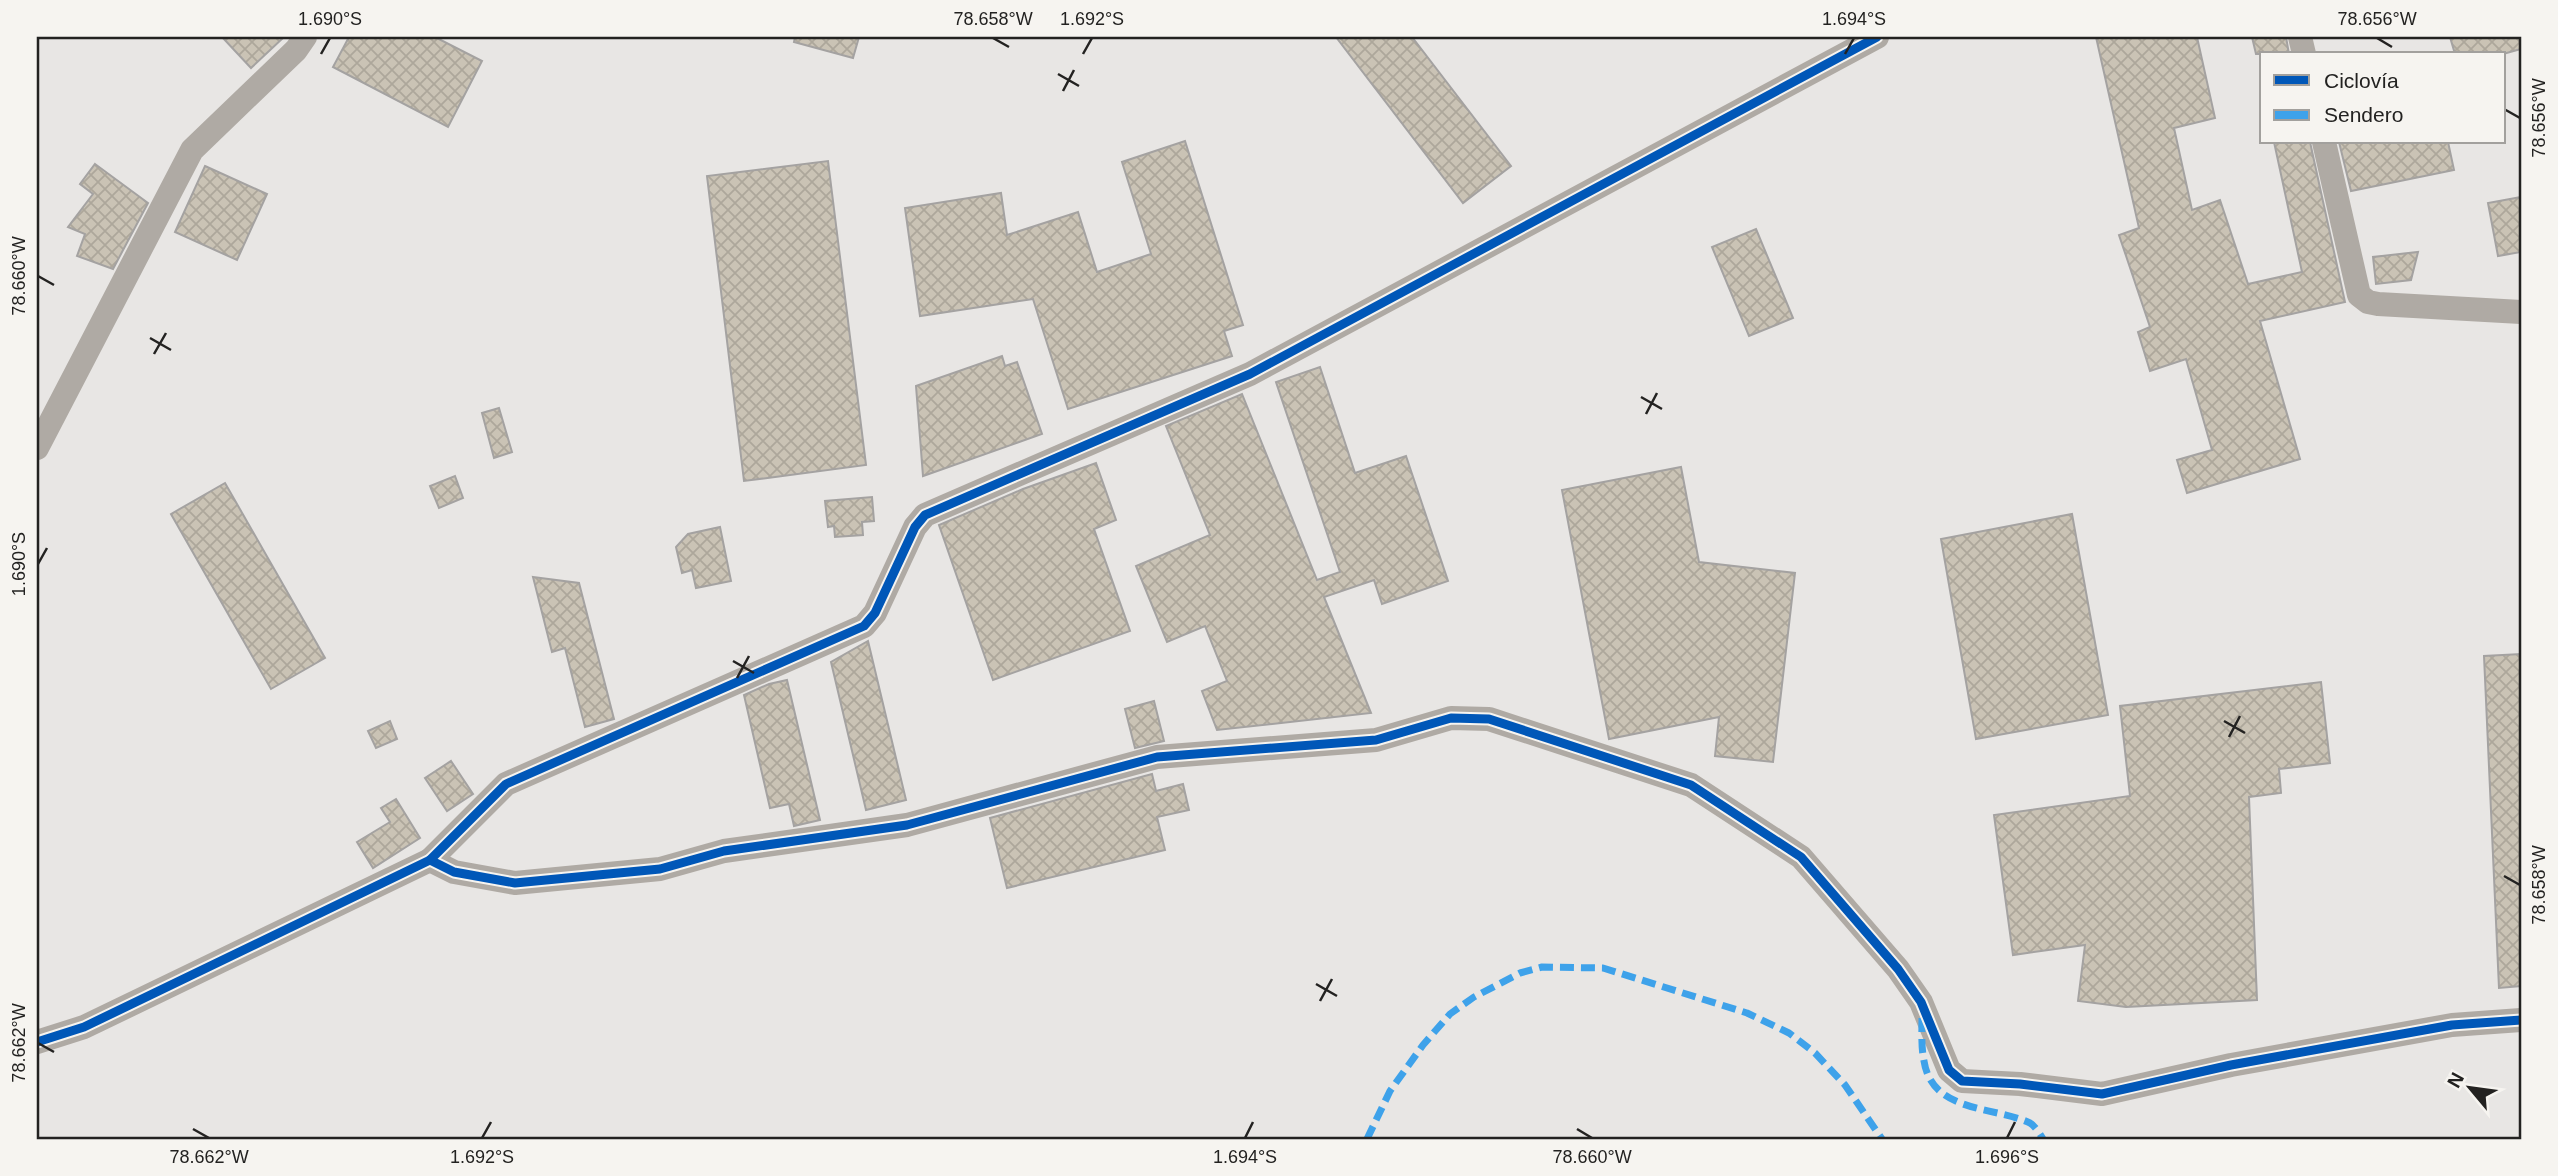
<svg xmlns="http://www.w3.org/2000/svg" width="2558" height="1176" viewBox="0 0 2558 1176" font-family="Arial,sans-serif">
<style>
.building{fill:url(#building-cross-hatch);stroke:#a4a2a1;stroke-width:2}
.lines{fill:none;stroke-linecap:round;stroke-linejoin:round}
.minor{stroke:#afaaa4;stroke-width:24}
.quiet{stroke:#3ea2ea;stroke-width:7;stroke-dasharray:14 7;stroke-linecap:butt}
.cycleway-casing{stroke:#f6f4f0;stroke-width:13}
.cycleway{stroke:#0057b8;stroke-width:9}
.ticks{fill:none;stroke:#232221;stroke-width:2.5}
.neatline{fill:none;stroke:#232221;stroke-width:2.5}
.ticks-label{font-size:18px;text-anchor:middle;fill:#232221}
</style>
<defs>
<pattern id="building-cross-hatch" width="8" height="8" patternUnits="userSpaceOnUse" patternTransform="scale(1.75)"><rect width="8" height="8" fill="#cac3b5"/><path d="M0 0l8 8M0 8l8-8" fill="none" stroke="#ada79b"/></pattern>
</defs>
<rect width="100%" height="100%" fill="#e8e6e4"/>
<g class="building">
<polygon points="222,37 284,37 251,68"/>
<polygon points="349,37 435,37 482,61 448,127 333,67"/>
<polygon points="795,37 859,37 853,58 794,42"/>
<polygon points="1336,37 1412,37 1511,166 1463,203"/>
<polygon points="2096,37 2197,37 2215,118 2174,128 2192,210 2220,200 2248,284 2302,272 2274,142 2310,142 2345,302 2260,321 2300,459 2187,493 2177,460 2212,450 2186,359 2150,371 2138,332 2150,327 2119,235 2139,228"/>
<polygon points="2252,37 2286,37 2289,54 2256,54"/>
<polygon points="2450,37 2521,37 2521,49 2503,54 2455,54"/>
<polygon points="1185,141 1243,325 1224,331 1232,356 1068,409 1033,299 920,316 905,208 1001,193 1007,235 1078,212 1097,272 1151,254 1122,162"/>
<polygon points="2339,142 2448,142 2454,170 2351,191"/>
<polygon points="828,161 866,465 744,481 707,176"/>
<polygon points="95,164 148,203 113,269 77,256 85,234 68,227 93,194 80,184"/>
<polygon points="205,166 267,194 237,260 175,232"/>
<polygon points="2521,197 2521,252 2498,256 2488,203"/>
<polygon points="1756,229 1793,318 1749,336 1712,247"/>
<polygon points="2418,252 2411,280 2376,284 2373,257"/>
<polygon points="1002,356 1005,366 1017,362 1042,434 923,476 916,386"/>
<polygon points="1320,367 1355,473 1406,456 1448,581 1382,604 1374,580 1324,597 1371,713 1217,730 1202,691 1227,681 1205,626 1167,642 1136,566 1210,535 1166,426 1242,394 1317,580 1340,572 1276,382"/>
<polygon points="499,408 512,452 494,458 482,413"/>
<polygon points="1096,463 1116,520 1094,529 1130,631 993,680 939,525 1023,489"/>
<polygon points="1681,467 1699,562 1795,573 1773,762 1715,756 1719,717 1609,739 1562,490"/>
<polygon points="455,476 463,498 439,508 430,486"/>
<polygon points="225,483 325,658 271,689 171,514"/>
<polygon points="872,497 874,521 862,522 863,535 835,537 834,526 828,527 825,501"/>
<polygon points="2072,514 2108,715 1976,739 1941,539"/>
<polygon points="720,527 731,581 696,588 692,570 682,573 676,547 688,534"/>
<polygon points="533,577 579,583 614,719 585,727 565,648 552,652"/>
<polygon points="868,641 906,800 866,810 831,662"/>
<polygon points="2521,654 2521,986 2499,988 2484,656"/>
<polygon points="787,680 820,820 794,826 789,804 770,808 744,695 769,684"/>
<polygon points="2321,682 2330,763 2279,769 2281,793 2249,797 2257,1000 2126,1007 2078,1001 2085,945 2013,955 1994,815 2130,796 2120,706"/>
<polygon points="1154,701 1164,741 1135,748 1125,709"/>
<polygon points="390,721 397,739 376,748 368,731"/>
<polygon points="451,761 473,794 447,811 425,778"/>
<polygon points="1152,774 1156,791 1183,784 1189,810 1157,817 1165,850 1007,888 990,818"/>
<polygon points="396,799 420,838 373,868 357,842 390,822 381,808"/>
</g>
<g class="lines">
<g class="minor">
<polyline points="2300,37 2304,54"/>
<polyline points="2324,142 2359,295 2368,302 2378,304 2521,312"/>
<polyline points="37,448 192,150 296,50 305,37"/>
<polyline points="430,860 454,872 515,883 660,869 724,851 907,825 1157,757 1376,740 1451,718 1489,719 1691,785 1801,857 1898,969 1921,1002 1949,1070 1962,1081 2020,1084 2102,1094 2231,1065 2452,1025 2521,1020"/>
<polyline points="37,1042 84,1027 430,860 506,784 864,626 875,613 915,527 925,515 1250,374 1877,37"/>
</g>
<g class="quiet">
<path d="M1922 1018C1922 1032 1921 1047 1924 1061 1932 1113 1994 1106 2030 1123 2035 1126 2040 1134 2043 1139"/>
<polyline points="1367,1139 1390,1091 1423,1045 1450,1014 1474,997 1520,973 1542,967 1603,968 1747,1013 1789,1033 1815,1053 1845,1085 1882,1139"/>
</g>
<defs>
<g id="cycleway">
<polyline points="430,860 454,872 515,883 660,869 724,851 907,825 1157,757 1376,740 1451,718 1489,719 1691,785 1801,857 1898,969 1921,1002 1949,1070 1962,1081 2020,1084 2102,1094 2231,1065 2452,1025 2521,1020"/>
<polyline points="37,1042 84,1027 430,860 506,784 864,626 875,613 915,527 925,515 1250,374 1877,37"/>
</g>
</defs>
<use href="#cycleway" class="cycleway-casing"/>
<use href="#cycleway" class="cycleway"/>
</g>
<path class="ticks" d="M993 38 1009 47M2377 38 2392 47M321 54 330 38M1083 54 1092 38M1845 54 1854 38M1058 74 1079 86M1063 91 1074 70M2504 109 2520 118M38 276 54 285M150 338 171 350M154 354 166 333M1641 397 1662 409M1646 414 1657 393M38 564 47 548M733 661 754 673M737 678 749 656M2224 721 2245 733M2229 737 2240 716M2504 876 2520 885M1316 984 1337 996M1320 1001 1332 979M38 1043 54 1052M193 1129 209 1138M1577 1129 1592 1138M482 1138 491 1122M1245 1138 1253 1122M2007 1138 2015 1122"/>
<rect width="2558" height="1176" fill="none" stroke="#f6f4f0" stroke-width="77"/>
<rect x="2260" y="52" width="245" height="91" fill="#f6f4f0" stroke="#a2a09d" stroke-width="2"/>
<rect x="2274" y="75" width="35" height="10" fill="#0057b8" stroke="#a2a09d" stroke-width="2"/>
<text x="2324" y="88" font-size="21" fill="#232221">Ciclovía</text>
<rect x="2274" y="110" width="35" height="10" fill="#3ea2ea" stroke="#a2a09d" stroke-width="2"/>
<text x="2324" y="122" font-size="21" fill="#232221">Sendero</text>
<g transform="translate(2470 1088) rotate(299)" stroke="#f6f4f0" stroke-width="5" paint-order="stroke">
<path d="M0-5L12 26L0 18L-12 26Z" fill="#232221"/>
<text y="-10" font-size="19" font-weight="bold" text-anchor="middle" fill="#232221">N</text>
</g>
<rect x="38" y="38" width="2482" height="1100" class="neatline"/>
<g class="ticks-label">
<text x="330" y="25">1.690°S</text>
<text x="993" y="25">78.658°W</text>
<text x="1092" y="25">1.692°S</text>
<text x="1854" y="25">1.694°S</text>
<text x="2377" y="25">78.656°W</text>
<text transform="translate(2539 118) rotate(-90)" y="6">78.656°W</text>
<text transform="translate(19 276) rotate(-90)" y="6">78.660°W</text>
<text transform="translate(19 564) rotate(-90)" y="6">1.690°S</text>
<text transform="translate(2539 885) rotate(-90)" y="6">78.658°W</text>
<text transform="translate(19 1043) rotate(-90)" y="6">78.662°W</text>
<text x="209" y="1163">78.662°W</text>
<text x="482" y="1163">1.692°S</text>
<text x="1245" y="1163">1.694°S</text>
<text x="1592" y="1163">78.660°W</text>
<text x="2007" y="1163">1.696°S</text>
</g>
</svg>
